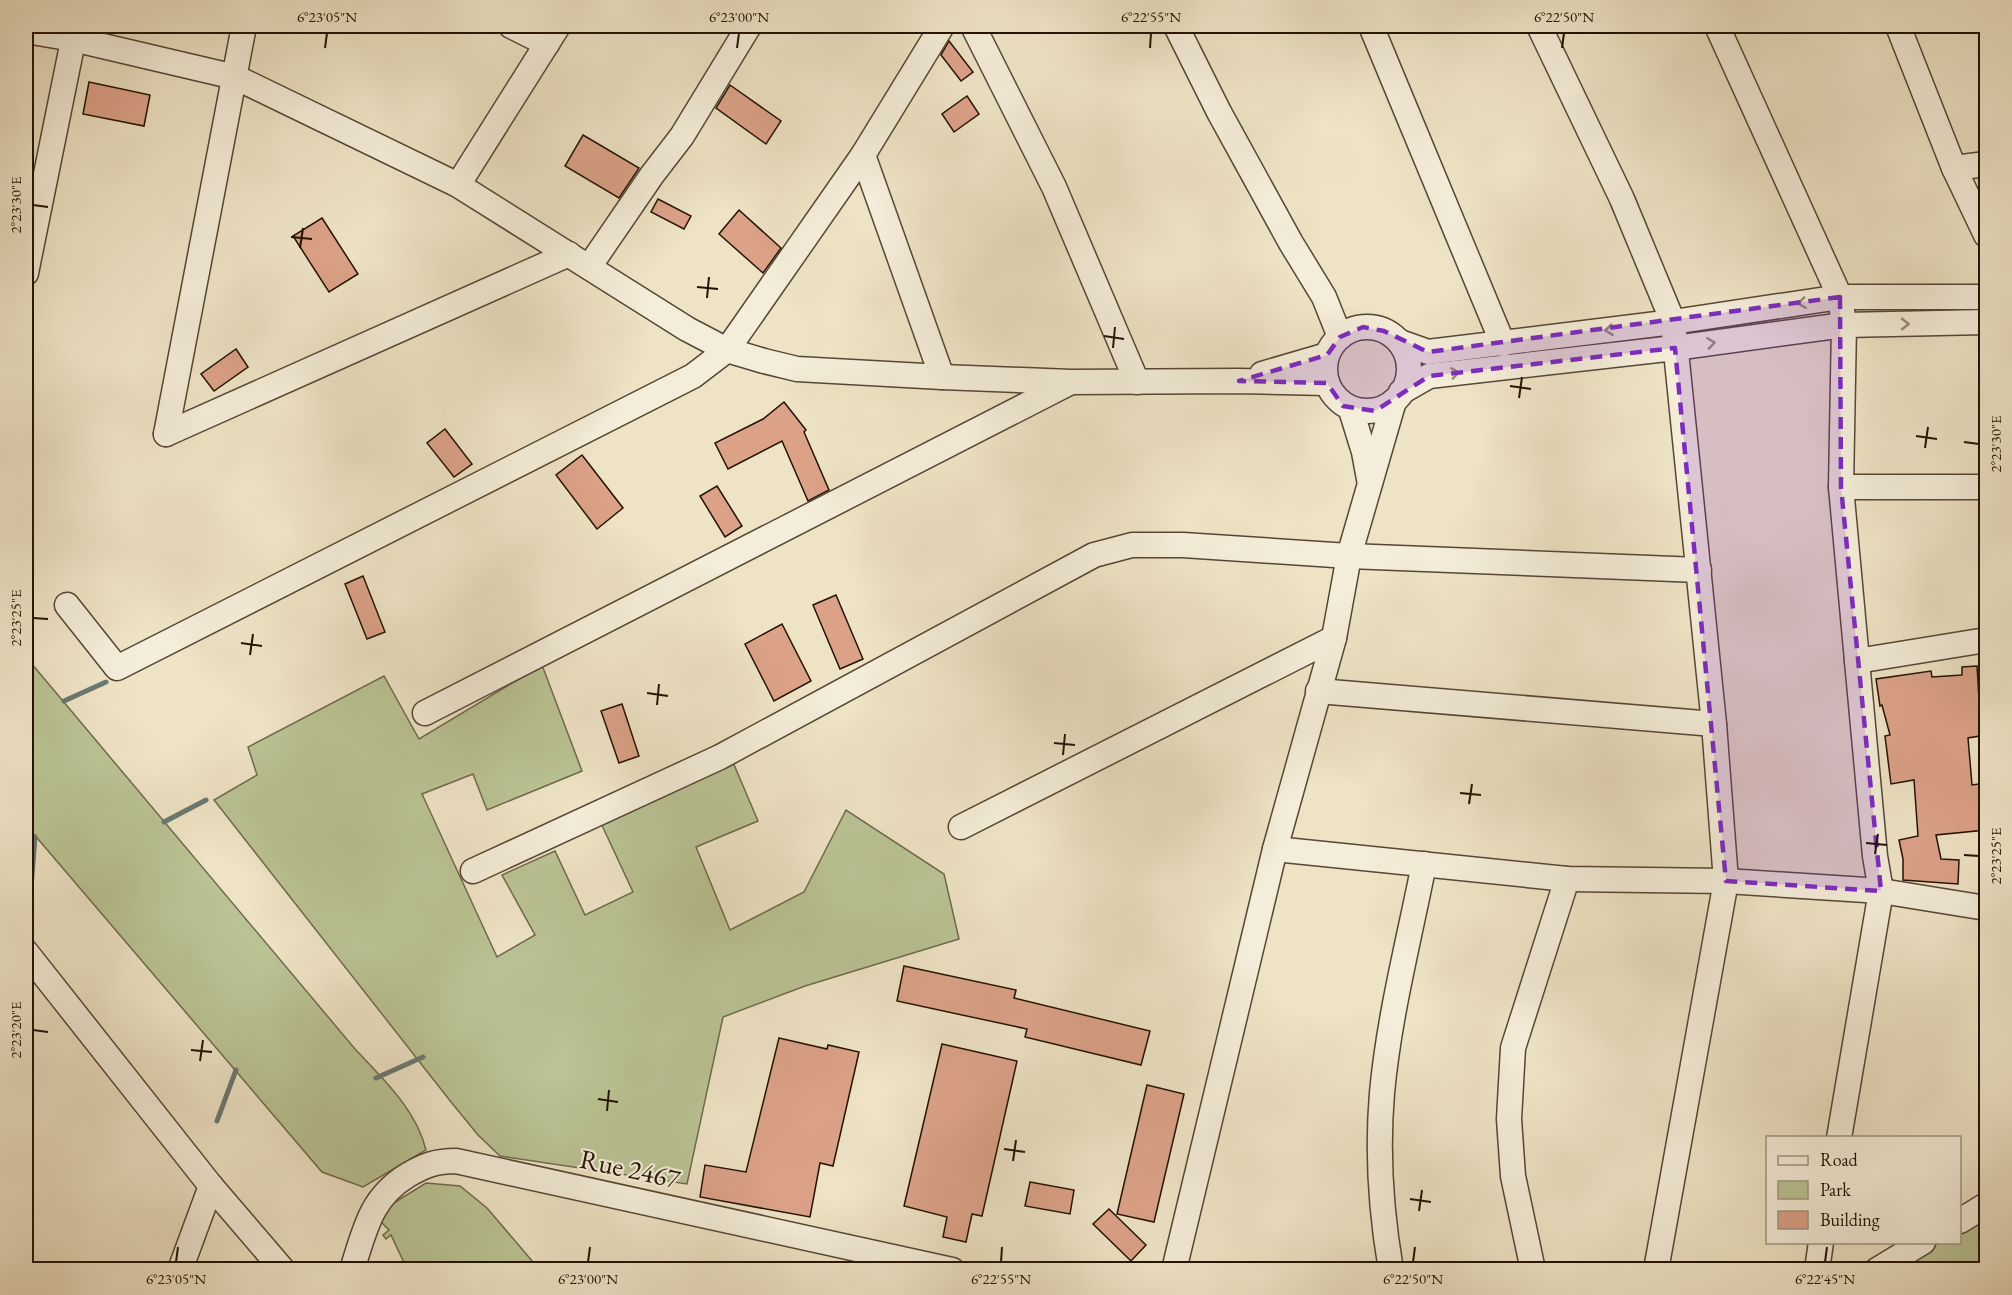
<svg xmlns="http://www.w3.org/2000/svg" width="2012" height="1295" viewBox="0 0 2012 1295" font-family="'EB Garamond',serif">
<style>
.green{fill:#bac394;stroke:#6e6a4c;stroke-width:1.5}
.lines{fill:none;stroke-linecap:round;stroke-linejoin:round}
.stream{stroke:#6a7970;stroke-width:5}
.building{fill:#dca288;stroke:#231203;stroke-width:1.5}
.minor-casing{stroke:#564634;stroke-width:27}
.minor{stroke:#f4edd9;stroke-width:24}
.oneway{stroke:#968a79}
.marked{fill:#7b2cbf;fill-opacity:0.2;stroke:#7b2cbf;stroke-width:4.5;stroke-dasharray:12 8;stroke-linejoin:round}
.ticks{fill:none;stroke:#231203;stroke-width:2}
.labels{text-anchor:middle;stroke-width:4.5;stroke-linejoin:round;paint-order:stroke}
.street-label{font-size:27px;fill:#231203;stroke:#f4edd9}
.neatline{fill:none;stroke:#231203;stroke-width:2}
.ticks-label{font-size:15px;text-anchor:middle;fill:#231203}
</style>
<rect width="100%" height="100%" fill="#eee3c5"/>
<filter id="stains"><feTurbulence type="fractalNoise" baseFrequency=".00333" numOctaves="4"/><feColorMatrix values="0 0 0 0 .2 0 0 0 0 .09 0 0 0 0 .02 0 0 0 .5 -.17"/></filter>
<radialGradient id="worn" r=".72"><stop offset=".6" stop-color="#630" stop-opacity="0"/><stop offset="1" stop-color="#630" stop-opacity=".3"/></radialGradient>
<g class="green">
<path d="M26 657 355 1049C383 1079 416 1109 426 1150L363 1187 322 1172 26 825Z"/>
<polygon points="542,665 582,771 487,810 473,774 422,794 497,957 535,935 502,875 555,851 585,915 633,892 599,819 732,760 758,821 696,847 730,930 804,892 846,810 944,874 959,939 805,986 723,1017 687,1184 500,1156 478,1135 451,1102 214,800 257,775 248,747 384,676 419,739"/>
<polygon points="426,1183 460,1186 487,1208 539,1269 407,1269 391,1235 386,1239 383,1235 389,1230 379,1220 392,1204"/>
<polygon points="1986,1215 1986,1269 1891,1270 1939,1243 1960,1242 1960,1231"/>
</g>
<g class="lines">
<g class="stream">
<polyline points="64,701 106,682"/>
<polyline points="164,822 206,800"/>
<polyline points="30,900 35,837"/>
<polyline points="376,1078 423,1057"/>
<polyline points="217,1121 236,1070"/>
</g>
</g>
<g class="building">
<polygon points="949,41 973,72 961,81 941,55"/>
<polygon points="89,82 150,95 144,126 83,114"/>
<polygon points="730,85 781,121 766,144 716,108"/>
<polygon points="967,96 979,114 954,132 942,114"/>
<polygon points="583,135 639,168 619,198 565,166"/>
<polygon points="658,199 691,216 684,229 651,212"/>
<polygon points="739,210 781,248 763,273 719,234"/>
<polygon points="322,218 358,274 329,292 293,236"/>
<polygon points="236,349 248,367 214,391 201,374"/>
<polygon points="784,402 806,430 804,432 829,490 808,501 782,441 728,469 715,443 763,419"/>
<polygon points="445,429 472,464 454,477 427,443"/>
<polygon points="582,455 623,508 597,529 556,475"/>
<polygon points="717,486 742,526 725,537 700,496"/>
<polygon points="363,576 385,632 367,639 345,584"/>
<polygon points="836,595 863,659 840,669 813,605"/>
<polygon points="782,624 811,681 774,701 745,644"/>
<polygon points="1977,666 1979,699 1986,698 1986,735 1968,738 1972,785 1986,783 1986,830 1936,835 1941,859 1959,860 1958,884 1903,880 1903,859 1899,840 1918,836 1914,780 1891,784 1885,736 1890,735 1882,705 1880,706 1876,679 1931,671 1932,677 1962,675 1962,667"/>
<polygon points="622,704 639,756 619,763 601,711"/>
<polygon points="904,966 1016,990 1014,998 1150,1031 1141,1065 1025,1037 1027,1029 897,1001"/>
<polygon points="779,1038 827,1049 828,1045 859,1052 833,1166 820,1163 810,1217 700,1197 705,1165 746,1172"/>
<polygon points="942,1044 1017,1061 982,1216 972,1214 966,1242 943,1237 947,1217 904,1206"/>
<polygon points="1147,1085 1184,1094 1154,1222 1117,1214"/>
<polygon points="1030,1182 1074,1190 1070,1214 1025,1206"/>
<polygon points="1109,1209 1146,1245 1131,1261 1093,1224"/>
</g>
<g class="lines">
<defs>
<g id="minor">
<polyline points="511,26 547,44"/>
<polyline points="973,26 1054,187 1137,382"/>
<polyline points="1176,26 1219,112 1291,243 1324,297 1340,337"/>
<polyline points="1371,26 1503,344"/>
<polyline points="1539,26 1622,199 1673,322 1714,724 1726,881 1656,1270"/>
<polyline points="1717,26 1840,297 1844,325 1841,487 1875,856 1881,891 1839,1138"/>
<polyline points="1898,26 1954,168 1986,235"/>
<polyline points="26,31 73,39 235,77 458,185 687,329 727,350 764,361 797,369 942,377 1071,382 1239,381 1327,383"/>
<polyline points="863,155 942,377"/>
<polyline points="1954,168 1986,164"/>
<polyline points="458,185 558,26"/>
<polyline points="589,267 652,175 682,136 749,26"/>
<polyline points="26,273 76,26"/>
<circle cx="1367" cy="369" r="42"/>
<polyline points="1400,342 1428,352 1673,322 1840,297 1986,297"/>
<polyline points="1262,374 1327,355"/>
<polyline points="1401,392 1429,376 1675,348 1844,325 1986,322"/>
<polyline points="1351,410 1364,452 1369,479"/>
<polyline points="166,434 569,254"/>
<polyline points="166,434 244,26"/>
<polyline points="1841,487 1986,487"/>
<polyline points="67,605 117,668 693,376 727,350 863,155 942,26"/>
<polyline points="1857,661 1986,640"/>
<polyline points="1318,691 1714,724"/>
<polyline points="425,713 1069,383"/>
<polyline points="961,827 1334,638"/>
<polyline points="1275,849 1567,879 1726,881 1881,891 1986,908"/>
<polyline points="473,871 720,757 1094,555 1132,545 1183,545 1349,556 1699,570"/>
<polyline points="26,952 211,1186 283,1270"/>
<polyline points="1960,1221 1986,1205"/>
<polyline points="180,1270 211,1186"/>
<path d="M352 1270C365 1230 370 1198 408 1175 425 1165 436 1161 456 1161L952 1270"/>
<polyline points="1174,1270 1275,849 1334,638 1349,556 1394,401"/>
<path d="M1391 1270C1381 1212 1377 1151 1382 1093 1389 1016 1409 940 1424 864"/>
<polyline points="1533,1270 1513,1176 1509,1119 1513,1048 1567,879"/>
<polyline points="1817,1270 1821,1242"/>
<polyline points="1877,1270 1923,1242"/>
</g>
</defs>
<use href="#minor" class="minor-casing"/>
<use href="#minor" class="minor"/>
</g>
<defs><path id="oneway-chevron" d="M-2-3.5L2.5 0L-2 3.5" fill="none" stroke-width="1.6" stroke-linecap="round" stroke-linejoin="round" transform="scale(1.5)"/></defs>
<g class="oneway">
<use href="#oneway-chevron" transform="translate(1802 303) rotate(172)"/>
<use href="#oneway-chevron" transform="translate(1905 324) rotate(-1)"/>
<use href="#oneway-chevron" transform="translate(1609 330) rotate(173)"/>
<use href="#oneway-chevron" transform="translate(1711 343) rotate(-8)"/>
<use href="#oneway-chevron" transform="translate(1455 373) rotate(-8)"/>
</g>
<path class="marked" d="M1840 297 1841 487 1881 891 1726 881 1675 348 1429 376 1375 411 1343 406 1327 383 1239 381 1327 355 1340 337 1363 327 1384 331 1428 352Z"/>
<path class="ticks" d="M325 48 327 33M737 48 739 33M1150 48 1151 33M1562 48 1564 33M33 205 48 207M291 237 312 239M300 248 303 228M697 287 718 289M707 298 709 277M1104 336 1124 339M1113 348 1115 327M1510 386 1531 389M1519 398 1522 377M1916 436 1937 439M1964 442 1979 444M1925 448 1928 427M33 618 48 619M241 643 262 646M250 655 253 634M647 693 668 696M657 705 659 684M1054 743 1075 745M1063 755 1065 734M1460 793 1481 795M1469 804 1472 784M1866 843 1887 845M1875 854 1878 834M1964 855 1979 856M33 1030 48 1032M191 1050 212 1052M200 1061 203 1040M598 1099 618 1102M607 1111 609 1090M1004 1149 1025 1152M1013 1161 1016 1140M1410 1199 1431 1202M1419 1211 1422 1190M176 1262 178 1247M588 1262 590 1247M1001 1262 1002 1247M1413 1262 1415 1247M1825 1262 1827 1247"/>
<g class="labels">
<g class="street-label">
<text transform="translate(630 1169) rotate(12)" y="9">Rue 2467</text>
</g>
</g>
<rect width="2012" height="1295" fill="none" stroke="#eee3c5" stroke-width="66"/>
<rect x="1766" y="1136" width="195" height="108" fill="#f4edd9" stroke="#a09583" stroke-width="1.5"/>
<rect x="1778" y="1156" width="30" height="9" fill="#f4edd9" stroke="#a09583" stroke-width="1.5"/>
<text x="1820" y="1166" font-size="18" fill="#231203">Road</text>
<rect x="1778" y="1181" width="30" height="18" fill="#bac394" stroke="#a09583" stroke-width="1.5"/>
<text x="1820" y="1196" font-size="18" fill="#231203">Park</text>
<rect x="1778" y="1211" width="30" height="18" fill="#dca288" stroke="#a09583" stroke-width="1.5"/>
<text x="1820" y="1226" font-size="18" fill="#231203">Building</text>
<rect x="33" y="33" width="1946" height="1229" class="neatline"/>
<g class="ticks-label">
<text x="327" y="22">6°23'05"N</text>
<text x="739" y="22">6°23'00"N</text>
<text x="1151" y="22">6°22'55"N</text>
<text x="1564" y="22">6°22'50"N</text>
<text transform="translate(16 205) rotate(-90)" y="5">2°23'30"E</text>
<text transform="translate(1996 444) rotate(-90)" y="5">2°23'30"E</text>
<text transform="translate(16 618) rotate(-90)" y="5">2°23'25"E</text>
<text transform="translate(1996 856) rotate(-90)" y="5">2°23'25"E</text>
<text transform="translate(16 1030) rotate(-90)" y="5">2°23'20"E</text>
<text x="176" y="1284">6°23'05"N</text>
<text x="588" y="1284">6°23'00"N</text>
<text x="1001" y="1284">6°22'55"N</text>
<text x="1413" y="1284">6°22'50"N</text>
<text x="1825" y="1284">6°22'45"N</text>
</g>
<rect width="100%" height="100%" filter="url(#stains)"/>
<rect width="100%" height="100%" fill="url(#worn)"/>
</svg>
